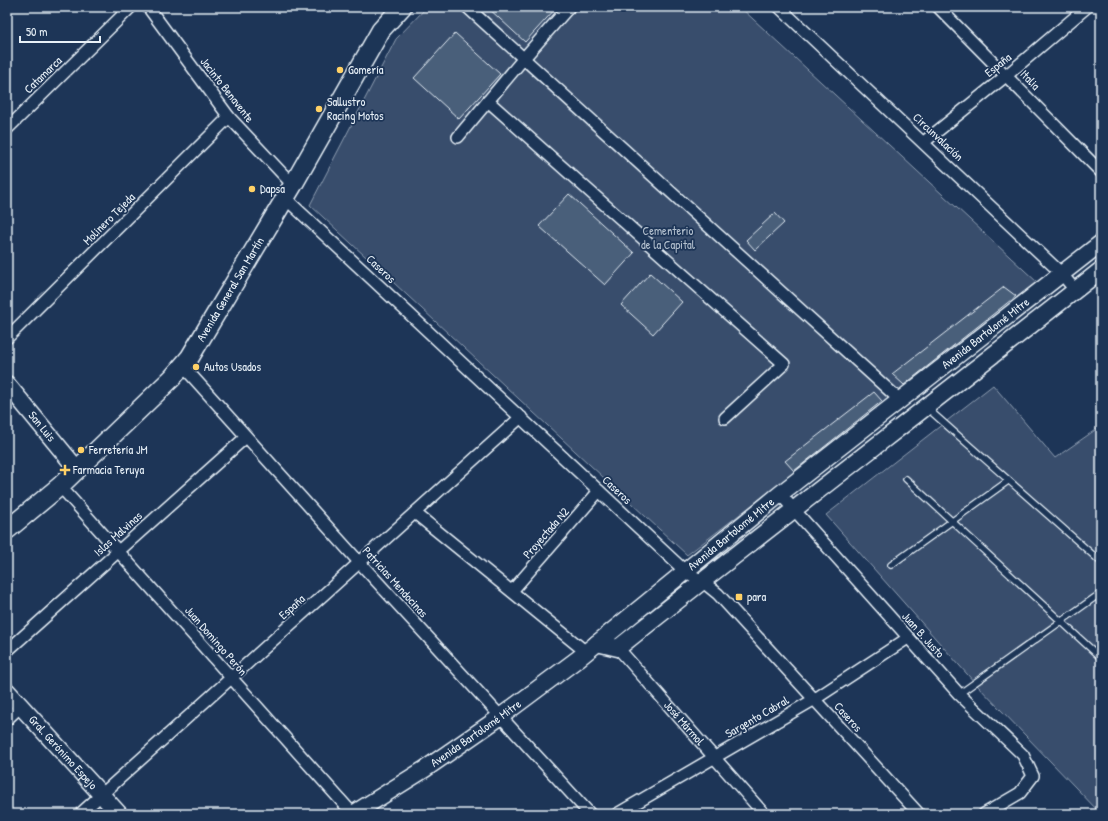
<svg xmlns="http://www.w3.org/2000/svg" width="1108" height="821" viewBox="0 0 1108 821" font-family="'Patrick Hand',sans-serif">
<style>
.green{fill:#374d6c;stroke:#909fb2}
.building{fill:#495e7a;stroke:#e8f1f8}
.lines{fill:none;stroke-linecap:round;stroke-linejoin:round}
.lane-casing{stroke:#e8f1f8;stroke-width:8}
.street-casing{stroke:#e8f1f8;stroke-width:14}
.secondary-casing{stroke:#e8f1f8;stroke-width:19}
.primary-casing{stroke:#e8f1f8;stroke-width:21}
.lane{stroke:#1d3557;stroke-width:5.5}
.street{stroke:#1d3557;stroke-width:11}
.secondary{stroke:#1d3557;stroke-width:16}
.primary{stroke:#1d3557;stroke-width:18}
.poi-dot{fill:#ffd166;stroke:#1d3557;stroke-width:1.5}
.labels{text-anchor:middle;stroke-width:3.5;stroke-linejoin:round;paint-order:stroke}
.street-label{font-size:12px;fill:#e8f1f8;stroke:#1d3557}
.poi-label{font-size:12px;fill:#e8f1f8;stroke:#1d3557;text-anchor:start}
.park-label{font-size:12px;fill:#b3c0ce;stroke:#1d3557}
</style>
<rect width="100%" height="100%" fill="#1d3557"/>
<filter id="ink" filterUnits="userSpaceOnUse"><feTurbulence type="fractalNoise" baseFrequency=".025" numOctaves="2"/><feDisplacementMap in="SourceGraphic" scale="8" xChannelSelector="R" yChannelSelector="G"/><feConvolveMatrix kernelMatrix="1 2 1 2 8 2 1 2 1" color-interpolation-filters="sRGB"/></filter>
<g filter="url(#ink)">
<g class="green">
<polygon points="427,7 740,7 1037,282 895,395 687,555 310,205 396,39"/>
<polygon points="993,385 1055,458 1101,426 1101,814 975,683 826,515"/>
</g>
<g class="building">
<polygon points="487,7 557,7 525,42"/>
<polygon points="455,33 500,74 459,119 414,78"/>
<polygon points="569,194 634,253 605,285 539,226"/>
<polygon points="775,213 784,223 755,250 746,240"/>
<polygon points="650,273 682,302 653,334 621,305"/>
<polygon points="1004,287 1016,296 904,385 892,374"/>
<polygon points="874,392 882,401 794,471 785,461"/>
</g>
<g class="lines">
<defs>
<g id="lane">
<polyline points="927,408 1101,562"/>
<polyline points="906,479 1101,658"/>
<polyline points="891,565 1008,481"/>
<polyline points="959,694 1101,593"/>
</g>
<g id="street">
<polyline points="148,7 229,117 293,185"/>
<polyline points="467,7 901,401"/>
<polyline points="779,7 1061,273 1075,290"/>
<polyline points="938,7 1101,172"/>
<polyline points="488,101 784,364 725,418"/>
<polyline points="7,129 131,7"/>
<polyline points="458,137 524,58 569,7"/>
<polyline points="924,142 1007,75 1087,7"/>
<polyline points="284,197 686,572 702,581 718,594 919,814"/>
<polyline points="7,338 229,117"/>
<polyline points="183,366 360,563 590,814"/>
<polyline points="60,486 353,814"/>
<polyline points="780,494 959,694 1023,755 1033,776 1020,793 984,814"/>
<polyline points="415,513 586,652"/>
<polyline points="512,591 599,491"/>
<path id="s1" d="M618 648 764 814"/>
<polyline points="7,651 246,437"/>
<polyline points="7,719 21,706"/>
<polyline points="80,814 521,417"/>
<polyline points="617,814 815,699 908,638"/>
</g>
<g id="secondary">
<path id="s2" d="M7 384 77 469"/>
<path d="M597 643 618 648C778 520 941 397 1101 270"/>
<path id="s3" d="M7 691 119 814"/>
<path id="s4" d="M353 814 425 769 500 717 579 658 780 494 1101 243"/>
</g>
<g id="primary">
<path id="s5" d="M7 530 60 486 172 378 190 357 293 185 381 30 402 7"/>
</g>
</defs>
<use href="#lane" class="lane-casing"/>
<use href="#street" class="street-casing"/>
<use href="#secondary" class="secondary-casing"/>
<use href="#primary" class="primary-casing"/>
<use href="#lane" class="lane"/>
<use href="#street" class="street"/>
<use href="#secondary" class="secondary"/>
<use href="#primary" class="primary"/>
</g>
</g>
<g class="poi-dot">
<circle cx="340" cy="70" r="4"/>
<circle cx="319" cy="109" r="4"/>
<circle cx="252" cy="189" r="4"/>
<circle cx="196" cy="367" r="4"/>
<circle cx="81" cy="450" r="4"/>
<path d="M63 464h4v4h4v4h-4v4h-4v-4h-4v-4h4z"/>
<rect x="735" y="593" width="8" height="8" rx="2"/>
</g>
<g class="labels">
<g class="street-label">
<text transform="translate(998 65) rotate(-39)" y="4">España</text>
<text transform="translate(43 75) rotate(-44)" y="4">Catamarca</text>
<text transform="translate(1030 80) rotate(46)" y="4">Italia</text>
<text transform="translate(227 90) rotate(52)" y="4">Jacinto Benavente</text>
<text transform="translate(938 137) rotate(43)" y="4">Circunvalación</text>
<text transform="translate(109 219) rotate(-45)" y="4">Molinero Tejeda</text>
<text transform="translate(381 269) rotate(43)" y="4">Caseros</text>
<text dy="4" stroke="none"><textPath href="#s5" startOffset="331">Avenida General San Martín</textPath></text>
<text dy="4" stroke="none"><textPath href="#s4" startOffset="795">Avenida Bartolomé Mitre</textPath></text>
<text dy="4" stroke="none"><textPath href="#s2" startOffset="55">San Luis</textPath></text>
<text transform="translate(617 490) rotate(43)" y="4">Caseros</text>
<text transform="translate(546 533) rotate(-49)" y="4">Proyectada N2</text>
<text transform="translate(118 534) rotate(-42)" y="4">Islas Malvinas</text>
<text dy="4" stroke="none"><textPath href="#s4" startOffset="471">Avenida Bartolomé Mitre</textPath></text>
<text transform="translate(395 582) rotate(48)" y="4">Patricias Mendocinas</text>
<text transform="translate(292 607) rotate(-42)" y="4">España</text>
<text transform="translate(923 635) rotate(48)" y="4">Juan B. Justo</text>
<text transform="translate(216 641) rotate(49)" y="4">Juan Domingo Perón</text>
<text transform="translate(757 717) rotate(-30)" y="4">Sargento Cabral</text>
<text transform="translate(848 717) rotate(48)" y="4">Caseros</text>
<text dy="4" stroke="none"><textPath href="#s1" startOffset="100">José Mármol</textPath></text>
<text dy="4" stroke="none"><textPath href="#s4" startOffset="147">Avenida Bartolomé Mitre</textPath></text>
<text dy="4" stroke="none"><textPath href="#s3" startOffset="83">Gral. Gerónimo Espejo</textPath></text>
</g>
<g class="poi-label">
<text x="348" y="74">Gomería</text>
<text x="327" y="106">Sallustro<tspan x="327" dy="14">Racing Motos</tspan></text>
<text x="260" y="193">Dapsa</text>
<text x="204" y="371">Autos Usados</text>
<text x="89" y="454">Ferretería JM</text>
<text x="73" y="474">Farmacia Teruya</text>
<text x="747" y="601">para</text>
</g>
<g class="park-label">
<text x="668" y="235">Cementerio<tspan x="668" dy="14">de la Capital</tspan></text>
</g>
</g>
<rect width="1108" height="821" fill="none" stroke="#1d3557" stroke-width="24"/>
<rect x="12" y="12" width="1084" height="797" fill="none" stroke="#e8f1f8" stroke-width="1.5" filter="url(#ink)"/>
<path d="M20 36v6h80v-6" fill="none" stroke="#e8f1f8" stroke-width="2"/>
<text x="26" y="36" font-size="12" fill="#e8f1f8" stroke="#1d3557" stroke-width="3" paint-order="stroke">50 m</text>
</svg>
